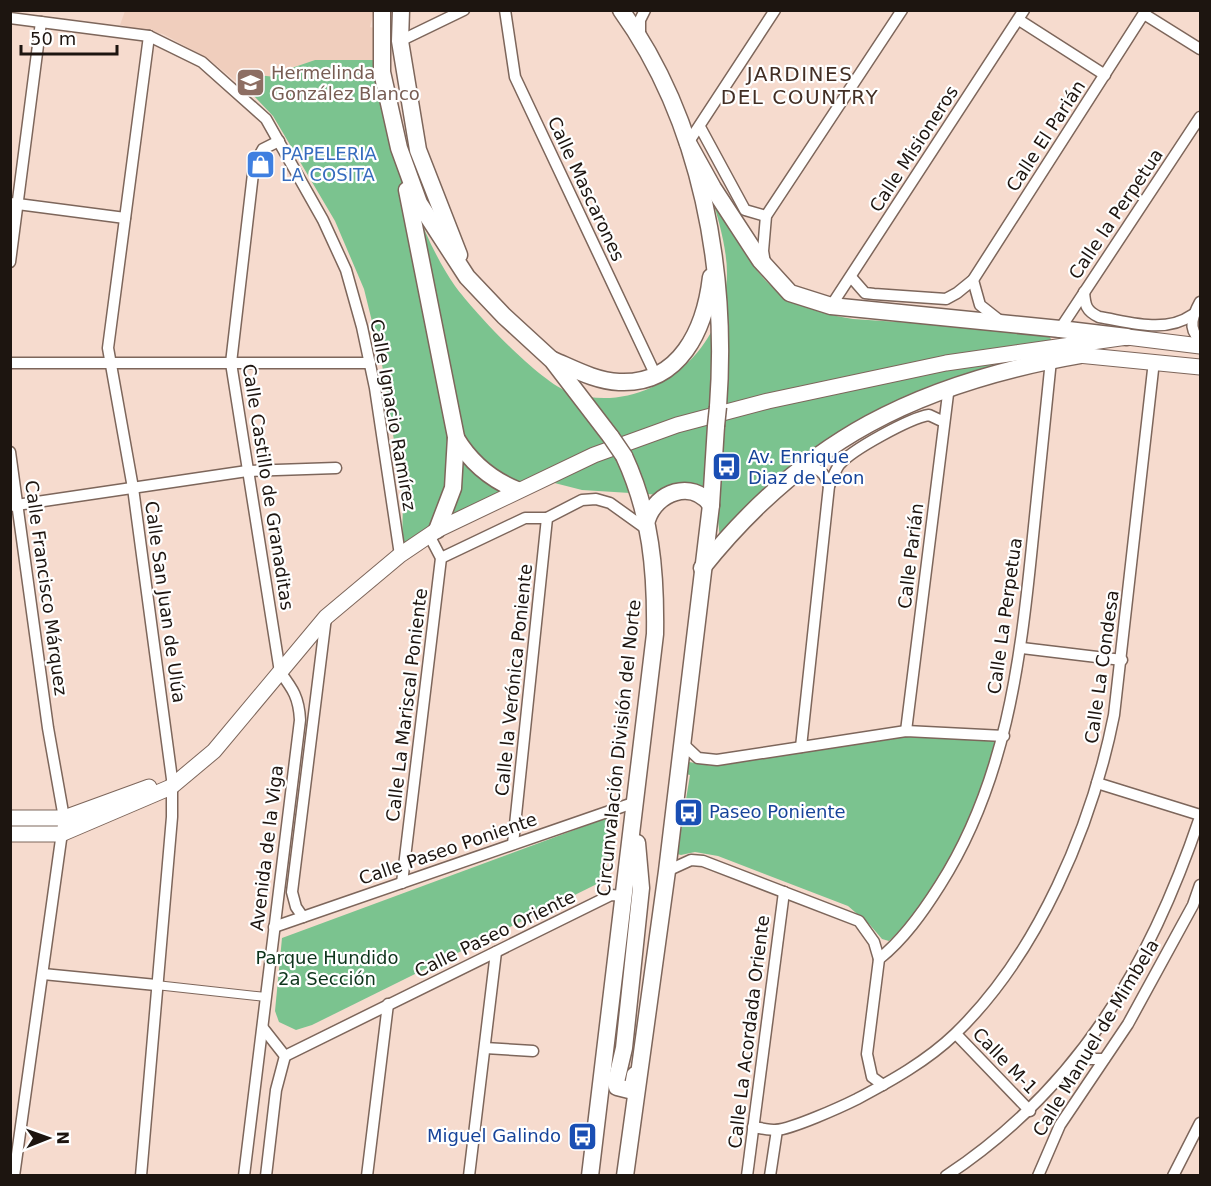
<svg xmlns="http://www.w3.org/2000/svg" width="1211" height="1186" viewBox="0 0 1211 1186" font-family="'DejaVu Sans',sans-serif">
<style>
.built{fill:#f0cebd}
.green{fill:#7bc38f}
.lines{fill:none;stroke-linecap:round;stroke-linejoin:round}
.pedestrian-casing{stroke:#7d665b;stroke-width:10}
.minor-casing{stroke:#7d665b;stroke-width:13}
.secondary-casing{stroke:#7d665b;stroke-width:17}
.primary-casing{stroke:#7d665b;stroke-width:19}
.trunk-casing{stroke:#7d665b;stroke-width:19}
.pedestrian{stroke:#fff;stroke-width:8}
.minor{stroke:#fff;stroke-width:10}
.secondary{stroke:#fff;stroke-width:15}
.primary{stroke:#fff;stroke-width:16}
.trunk{stroke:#fff;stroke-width:16}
.primary-bridge-casing{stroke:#7d665b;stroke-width:19;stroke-linecap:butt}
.primary-bridge{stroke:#fff;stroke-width:16}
.labels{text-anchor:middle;stroke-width:4.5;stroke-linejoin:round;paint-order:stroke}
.education-label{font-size:18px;fill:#785e54;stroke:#fff;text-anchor:start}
.street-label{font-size:18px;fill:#1d1510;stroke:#fff}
.shop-label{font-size:18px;fill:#366cbe;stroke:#fff;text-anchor:start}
.transit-label{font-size:18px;fill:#164399;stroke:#fff;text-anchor:start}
.park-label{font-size:18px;fill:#0c331a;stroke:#fff}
.neighbourhood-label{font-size:20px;letter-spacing:1.5px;fill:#422e24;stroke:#fff}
</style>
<rect width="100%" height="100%" fill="#f6dbce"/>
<polygon class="built" points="125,11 374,11 370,27 374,28 373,60 315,60 277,73 276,77 258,75 253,95 207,58 163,34 120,25"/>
<g class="green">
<path d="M315 60H377C396 137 409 219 455 286 475 313 540 383 571 393 648 417 726 352 727 274 727 247 718 219 711 194 753 266 762 305 853 319L1047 332 1052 341 892 406 720 540 717 509 710 498 582 490 531 477 402 549 403 498 381 358 364 289 335 221 273 116 253 95 257 75 276 77 277 73Z"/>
<path d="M912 734 996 741 997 744C974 809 942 894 889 941L882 939 870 925 848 906 718 856 695 852 681 855 677 854 690 775 686 774V764L689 762 713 766Z"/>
<polygon points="612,816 605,880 312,1025 296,1030 279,1022 275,1011 282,938"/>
</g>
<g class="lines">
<defs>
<polyline id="pedestrian" points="156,985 266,997"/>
<g id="minor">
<polyline points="505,10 515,77 656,376"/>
<polyline points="1144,14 1200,49"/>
<polyline points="10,18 149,36 202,62 266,119 323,220 346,270 362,327 375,388 400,555"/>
<polyline points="1019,20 1105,75"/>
<polyline points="640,36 640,20 645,10"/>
<polyline points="400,41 464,10"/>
<polyline points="700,127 745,210 766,216"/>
<polyline points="688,143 775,10"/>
<polyline points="10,203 125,218"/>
<polyline points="10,262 41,22"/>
<polyline points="765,263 763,251 766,216 902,10"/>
<polyline points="851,277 865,293 874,294 946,299 957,293 973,280 1146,10"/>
<polyline points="973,280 980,305 999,320"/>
<path d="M1084 292C1085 305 1086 311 1099 317 1130 322 1165 334 1192 315"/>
<path d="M1200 302C1193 315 1187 328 1200 340"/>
<polyline points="831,306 1024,10"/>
<polyline points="1060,329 1200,117"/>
<polyline points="10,363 370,363"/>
<polyline points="10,452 48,728 64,818 14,1176"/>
<path d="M804 467C819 467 825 473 829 486"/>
<polyline points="10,506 247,471 336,468"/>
<polyline points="441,558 525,518 547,518 582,500 596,499 610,503 649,531"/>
<polyline points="1022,648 1122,660"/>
<polyline points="906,731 949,386"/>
<polyline points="681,742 698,758 717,760 906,731 1004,736"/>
<path d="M801 747 829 486C832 479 835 471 839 465 851 450 910 418 929 415L944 422"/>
<polyline points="1097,783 1200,815"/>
<polyline points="513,844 547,518"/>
<polyline points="667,871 691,860 703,861 859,921 874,942 879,959"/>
<polyline points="402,883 441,558 429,535"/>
<polyline points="303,917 296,907 292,892 326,617"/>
<polyline points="274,927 633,803"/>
<polyline points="43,974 156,985"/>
<polyline points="263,1028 285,1056"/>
<polyline points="956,1034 1030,1111"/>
<polyline points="1086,1045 1088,1059 1104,1059"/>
<polyline points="485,1048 533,1051"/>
<polyline points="285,1056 611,895 623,896"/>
<path d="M883 1085 872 1077 867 1054 879 959C904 939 923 912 940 885 1005 783 1020 665 1032 546 1038 484 1045 422 1051 360"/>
<path d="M753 1127C760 1128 769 1130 776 1130 792 1129 841 1107 857 1099 891 1081 927 1061 955 1034 1038 954 1092 826 1114 715L1154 361"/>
<polyline points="141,1176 172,817 172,779 133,488 108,348 149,36"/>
<path d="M244 1176 300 720C299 698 293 689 280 672L231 363 254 165 263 149 279 141"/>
<polyline points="266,1176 276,1090 285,1056"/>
<polyline points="367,1176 388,1004"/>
<polyline points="469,1176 496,952"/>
<polyline points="747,1176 784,892"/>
<polyline points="770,1176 777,1130"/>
<path d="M946 1176C1079 1088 1150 965 1200 817"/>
<polyline points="1038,1176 1060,1125 1128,1024 1193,905 1200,885"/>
<polyline points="1173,1176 1200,1123"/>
</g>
<g id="secondary">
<polyline points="1068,354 1200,367"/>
<polyline points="10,818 64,818 149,787"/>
<polyline points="10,834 61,834 171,787 214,751 326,617 400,555 437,530 594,455 677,425 768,401 946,363 1127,337 1200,346"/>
</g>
<g id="primary">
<polyline points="382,10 382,72 399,148 419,203 467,277 504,316 552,360 611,437"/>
<polyline points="401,10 400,41 418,150 459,255"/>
<path d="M621 10C702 123 728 272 718 407"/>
<polyline points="688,143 713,188 760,260 790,293 831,306 1060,329"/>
<polyline points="407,190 456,437 453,488 437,530"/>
<path d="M553 360C574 369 596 381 619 382 680 385 705 329 711 277"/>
<path d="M456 438C471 463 490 479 517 490"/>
<path d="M647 520C656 492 692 479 711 505"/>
<path d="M702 568C805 439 919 383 1080 355"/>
<polyline points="635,1075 633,1086 629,1090 617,1087 616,1082 624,1048 641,888 637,843"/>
<path d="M590 1176 655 634C656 571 651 514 624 456"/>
<polyline points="625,1176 667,871 711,505 716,426"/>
</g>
<polyline id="trunk" points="1060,329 1127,337"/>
</defs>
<use href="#pedestrian" class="pedestrian-casing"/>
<use href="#minor" class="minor-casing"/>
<use href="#secondary" class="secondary-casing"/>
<use href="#primary" class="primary-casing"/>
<use href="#trunk" class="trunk-casing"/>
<use href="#pedestrian" class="pedestrian"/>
<use href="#minor" class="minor"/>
<use href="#secondary" class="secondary"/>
<use href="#primary" class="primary"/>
<use href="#trunk" class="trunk"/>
<defs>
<g id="primary-bridge">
<polyline points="716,426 718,407"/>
<polyline points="611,437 624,456"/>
</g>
</defs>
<use href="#primary-bridge" class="primary-bridge-casing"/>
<use href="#primary-bridge" class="primary-bridge"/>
</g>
<defs>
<symbol id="school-square" viewBox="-11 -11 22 22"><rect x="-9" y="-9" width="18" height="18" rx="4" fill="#8d6e63" stroke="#fff"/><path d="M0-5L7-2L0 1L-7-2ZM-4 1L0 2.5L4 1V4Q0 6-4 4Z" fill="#fff"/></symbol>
<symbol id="shop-square" viewBox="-11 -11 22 22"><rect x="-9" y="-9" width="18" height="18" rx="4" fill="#3f7fe0" stroke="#fff"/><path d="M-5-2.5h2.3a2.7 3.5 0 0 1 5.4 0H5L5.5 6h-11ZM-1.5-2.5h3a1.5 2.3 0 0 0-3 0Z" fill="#fff"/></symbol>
<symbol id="bus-square" viewBox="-11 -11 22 22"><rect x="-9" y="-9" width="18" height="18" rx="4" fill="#1a4fb4" stroke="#fff"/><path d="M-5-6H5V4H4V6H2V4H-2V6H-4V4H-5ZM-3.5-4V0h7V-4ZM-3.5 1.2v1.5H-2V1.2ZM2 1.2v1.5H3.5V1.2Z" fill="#fff"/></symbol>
</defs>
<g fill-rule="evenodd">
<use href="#school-square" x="234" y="66" width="33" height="33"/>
<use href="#shop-square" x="244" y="148" width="33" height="33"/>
<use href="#bus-square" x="710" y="450" width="33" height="33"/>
<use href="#bus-square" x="672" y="796" width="33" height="33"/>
<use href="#bus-square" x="566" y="1120" width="33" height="33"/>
</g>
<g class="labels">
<g class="education-label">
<text x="271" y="79">Hermelinda<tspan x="271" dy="21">González Blanco</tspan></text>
</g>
<g class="street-label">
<text transform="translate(1046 136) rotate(-57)" y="6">Calle El Parián</text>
<text transform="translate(914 149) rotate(-57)" y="6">Calle Misioneros</text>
<text transform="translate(586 189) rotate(65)" y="6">Calle Mascarones</text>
<text transform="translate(1116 214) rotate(-56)" y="6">Calle la Perpetua</text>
<text transform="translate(393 415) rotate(80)" y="6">Calle Ignacio Ramírez</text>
<text transform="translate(268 487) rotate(81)" y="6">Calle Castillo de Granaditas</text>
<text transform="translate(911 556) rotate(-83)" y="6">Calle Parián</text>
<text transform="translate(46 588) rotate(82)" y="6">Calle Francisco Márquez</text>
<text transform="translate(165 602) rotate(82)" y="6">Calle San Juan de Ulúa</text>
<text transform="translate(1005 616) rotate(-82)" y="6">Calle La Perpetua</text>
<text transform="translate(1102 667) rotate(-82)" y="6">Calle La Condesa</text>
<text transform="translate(514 680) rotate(-84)" y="6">Calle la Verónica Poniente</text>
<text transform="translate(407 705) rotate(-83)" y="6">Calle La Mariscal Poniente</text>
<text transform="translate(619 748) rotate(-84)" y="6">Circunvalación División del Norte</text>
<text transform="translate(267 848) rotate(-83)" y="6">Avenida de la Viga</text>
<text transform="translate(448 849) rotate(-19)" y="6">Calle Paseo Poniente</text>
<text transform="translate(495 934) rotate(-26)" y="6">Calle Paseo Oriente</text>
<text transform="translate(749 1032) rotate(-83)" y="6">Calle La Acordada Oriente</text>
<text transform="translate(1096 1038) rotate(-59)" y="6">Calle Manuel de Mimbela</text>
<text transform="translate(1005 1061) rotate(46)" y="6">Calle M-1</text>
</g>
<g class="shop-label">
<text x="281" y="160">PAPELERIA<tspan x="281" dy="21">LA COSITA</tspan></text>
</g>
<g class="transit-label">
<text x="748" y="463">Av. Enrique<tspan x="748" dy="21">Diaz de Leon</tspan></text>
<text x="709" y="818">Paseo Poniente</text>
<text x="561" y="1142" text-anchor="end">Miguel Galindo</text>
</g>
<g class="park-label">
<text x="327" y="964">Parque Hundido<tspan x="327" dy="21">2a Sección</tspan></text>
</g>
<g class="neighbourhood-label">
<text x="800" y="81">JARDINES<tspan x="800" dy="23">DEL COUNTRY</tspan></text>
</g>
</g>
<rect width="1211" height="1186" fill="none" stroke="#1d1510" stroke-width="24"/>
<g transform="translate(48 1138) rotate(89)" stroke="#ffffff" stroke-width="4.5" paint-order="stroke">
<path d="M0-4.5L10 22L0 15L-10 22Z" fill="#1d1510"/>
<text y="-9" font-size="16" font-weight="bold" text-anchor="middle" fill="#1d1510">N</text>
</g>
<path d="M21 45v9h96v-9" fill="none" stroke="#1d1510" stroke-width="3"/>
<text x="30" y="45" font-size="18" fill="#1d1510" stroke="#ffffff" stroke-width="4.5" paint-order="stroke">50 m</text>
</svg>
